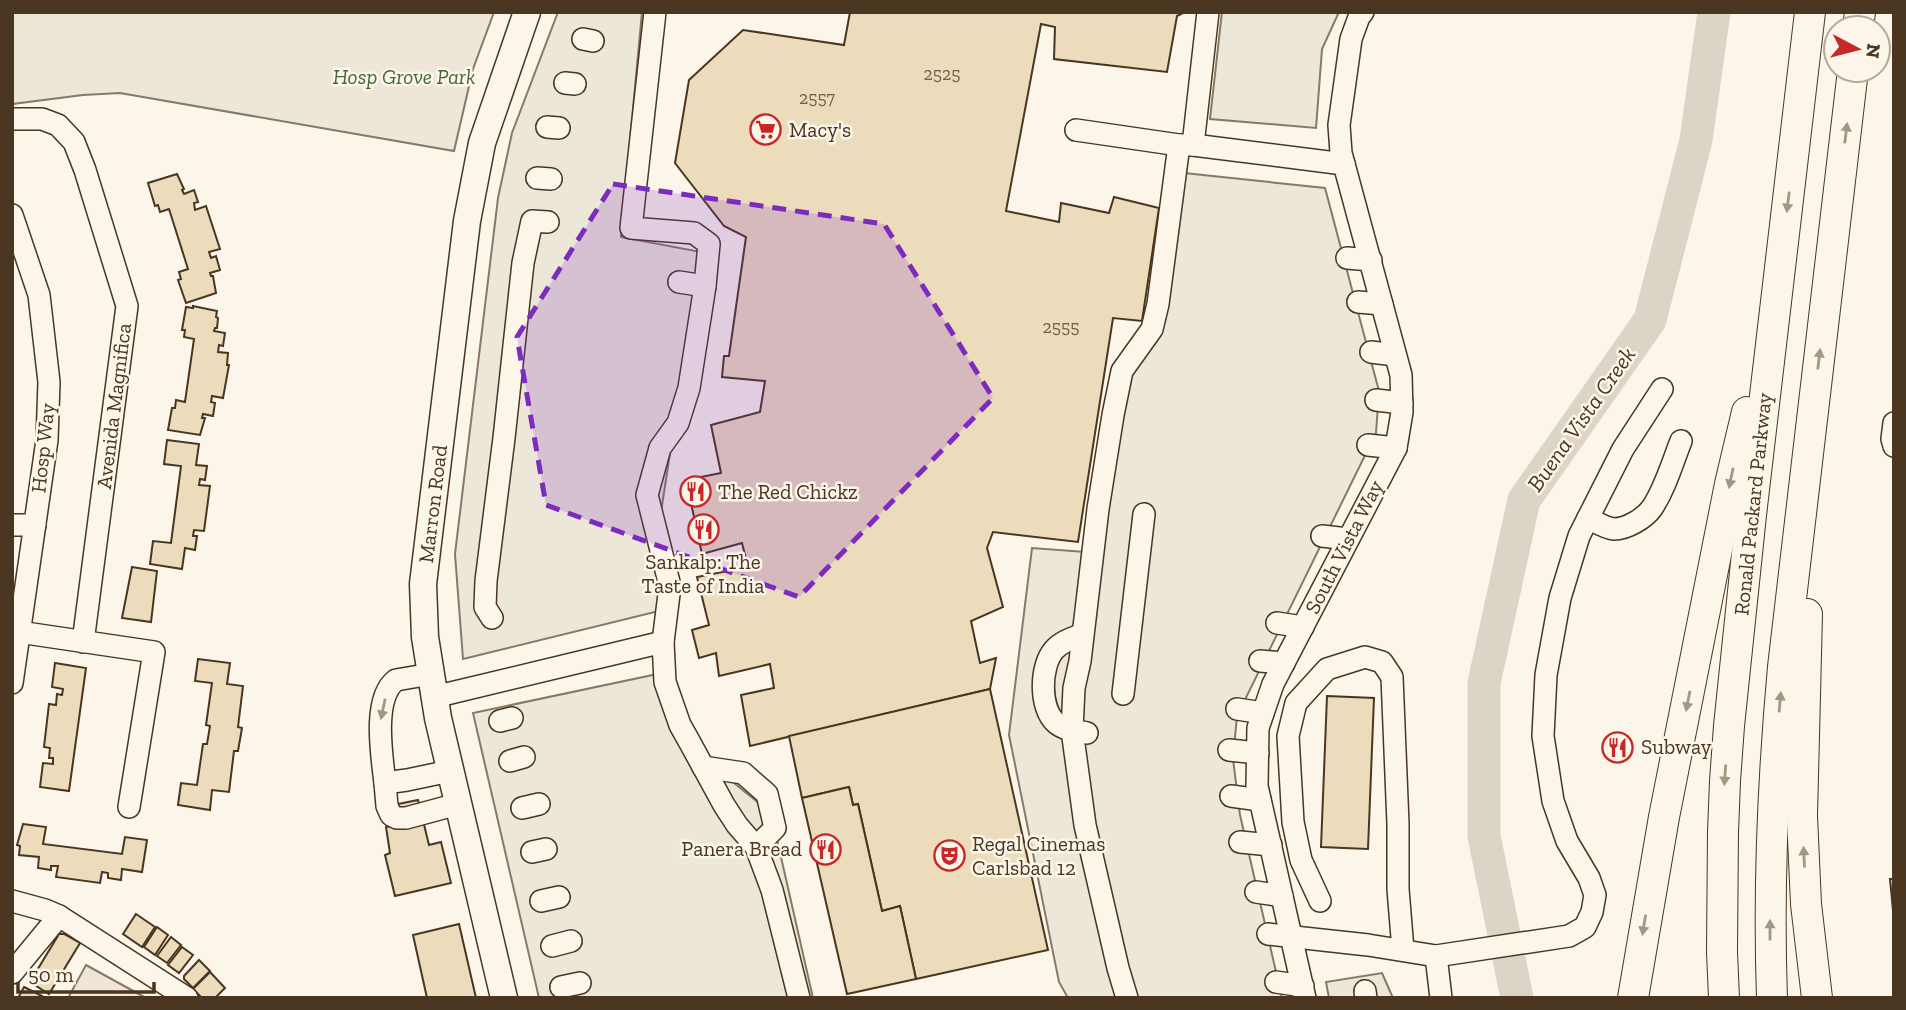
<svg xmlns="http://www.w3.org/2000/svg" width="1906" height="1010" viewBox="0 0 1906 1010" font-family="'Zilla Slab',serif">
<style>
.green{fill:#ede6d9;stroke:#887966;stroke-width:2}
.parking{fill:#ede7d9;stroke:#887966;stroke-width:2}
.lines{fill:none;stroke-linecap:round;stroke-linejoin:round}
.river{stroke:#dcd4c6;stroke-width:33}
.building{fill:#ecdcbc;stroke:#4a3520;stroke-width:2}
.minor-casing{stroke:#4a3520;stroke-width:24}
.major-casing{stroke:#4a3520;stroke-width:29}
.highway-casing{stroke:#4a3520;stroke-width:32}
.minor{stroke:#fbf6e9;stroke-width:21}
.major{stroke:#fbf6e9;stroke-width:26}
.highway{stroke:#fbf6e9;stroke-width:30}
.oneway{fill:#a29684}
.marked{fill:#7b2cbf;fill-opacity:0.2;stroke:#7b2cbf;stroke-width:5;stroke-dasharray:14 9;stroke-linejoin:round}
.labels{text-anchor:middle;stroke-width:5;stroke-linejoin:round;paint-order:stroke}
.number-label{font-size:18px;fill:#725f47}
.park-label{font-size:21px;font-style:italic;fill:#436837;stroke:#fbf6e9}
.poi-label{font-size:21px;fill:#4a3520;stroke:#fbf6e9;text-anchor:start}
.street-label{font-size:21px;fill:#4a3520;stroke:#fbf6e9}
.water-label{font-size:23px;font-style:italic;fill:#4a3520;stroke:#fbf6e9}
</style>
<rect width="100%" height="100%" fill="#fbf6e9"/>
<g class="green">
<polygon points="12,12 494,12 473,69 454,151 120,93 83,95 12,104"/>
<polygon points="86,965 146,998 68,998"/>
</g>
<g class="parking">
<polygon points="558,12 642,12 621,237 701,252 659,525 659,611 463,659 455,554 498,198 512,133"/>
<polygon points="1222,12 1339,12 1322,49 1316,128 1210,119"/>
<polygon points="1184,173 1325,188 1379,391 1376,433 1237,716 1233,759 1240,815 1282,998 1068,998 1059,982 1009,735 1032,548 1085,552 1116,384 1165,321"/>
<polygon points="667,672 703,758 771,813 813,998 539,998 473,713"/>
<polygon points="1382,973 1393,998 1329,998 1326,982"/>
</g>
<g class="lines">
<polyline class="river" points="1517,998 1484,836 1484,683 1524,500 1650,320 1696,140 1714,12"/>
</g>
<g class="building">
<polygon points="850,12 1185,12 1177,16 1167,72 1054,59 1055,27 1041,24 1006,211 1059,222 1061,203 1109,213 1114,197 1159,208 1142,321 1113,318 1078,542 993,532 987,548 1003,607 971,621 980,663 996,658 990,689 750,746 741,695 774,688 770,664 719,676 716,653 699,658 692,630 709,625 697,577 748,567 742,543 702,554 686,480 721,473 711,425 760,412 765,381 722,377 724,356 729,356 746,237 724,226 675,163 689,80 743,30 844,45"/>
<polygon points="177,174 184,189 182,190 184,194 194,190 198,202 194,203 195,210 206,206 220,249 209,252 211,258 216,256 220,270 210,273 211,276 213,276 216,293 186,303 178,280 181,279 179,272 188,269 169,209 160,212 158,205 155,206 148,183"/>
<polygon points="193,306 217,311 216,317 218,318 217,328 215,328 214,331 225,333 223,346 219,345 218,352 228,353 227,365 229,365 223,398 212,396 211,402 215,403 213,416 203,414 202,418 205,418 200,435 168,430 172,408 175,408 176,400 185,402 194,339 184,337 185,330 182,330 186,307 193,308"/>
<polygon points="167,440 199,444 196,465 207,466 205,480 200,479 199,485 210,486 204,531 194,530 193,536 197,536 195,550 185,548 182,569 150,564 153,541 171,543 181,466 164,464"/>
<polygon points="132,567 157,571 151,622 122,618"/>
<polygon points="198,659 230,663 227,684 243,686 238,727 242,728 238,751 234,751 229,792 212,790 210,810 178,805 181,783 197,785 203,744 207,744 210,726 206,725 212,683 195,681"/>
<polygon points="55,663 86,668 69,791 40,787 43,763 53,764 53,758 49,758 50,748 44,747 49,704 56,705 57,694 62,695 63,689 52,687"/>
<polygon points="990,689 1048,950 916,979 900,906 882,911 858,804 853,805 849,787 802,798 789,736"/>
<polygon points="1327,696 1374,698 1368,849 1321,847"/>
<polygon points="849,787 853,805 858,804 882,911 900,906 916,979 847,994 802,798"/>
<polygon points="418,800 429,845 441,842 451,883 395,896 385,855 390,853 386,827 403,824 398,804"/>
<polygon points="23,824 46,827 43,844 122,854 125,837 147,840 142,872 122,869 121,880 108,878 108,873 102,872 100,883 56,877 58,866 51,866 51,870 38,868 39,857 19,855 20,846 17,845"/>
<polygon points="1890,879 1894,879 1894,921"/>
<polygon points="136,914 155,927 142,947 123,934"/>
<polygon points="459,924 476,998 427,998 413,935"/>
<polygon points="157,927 168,935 155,955 144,947"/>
<polygon points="59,934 64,934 80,943 49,994 30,982"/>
<polygon points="171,937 181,945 167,963 157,956"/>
<polygon points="182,947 193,955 179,973 168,965"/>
<polygon points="199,960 210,971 193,988 184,979 184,976"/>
<polygon points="210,972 225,988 215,998 202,998 193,989"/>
<polygon points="24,987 42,996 41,998 18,998"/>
</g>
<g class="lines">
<defs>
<g id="minor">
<polyline points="655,12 631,228 694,233 709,244 705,286 689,388 678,423 660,448 647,495 670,586 663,642 665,682 680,725 689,741 724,805 737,825 756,847 772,890 799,998"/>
<polyline points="583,39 593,41"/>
<polyline points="565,83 575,84"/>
<polyline points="12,119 42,119 58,125 74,142 85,170 127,306 83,642"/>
<polyline points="547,127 559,128"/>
<polyline points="1076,130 1179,145"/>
<polyline points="1193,145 1344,164"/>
<polyline points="537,178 551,179"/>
<polyline points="12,215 39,295 49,382 47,440 12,683"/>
<polyline points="1347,258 1371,260"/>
<polyline points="679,282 705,286"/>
<polyline points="1358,302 1382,304"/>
<polyline points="1371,352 1395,355"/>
<polyline points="1376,400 1402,403"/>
<polyline points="1894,423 1892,439 1894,446"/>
<polyline points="1368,445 1396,448"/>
<path d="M1588 518C1596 522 1605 528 1614 529 1627 529 1645 518 1652 508 1665 489 1673 461 1681 441"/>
<polyline points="12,525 35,525"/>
<polyline points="1322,536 1348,539"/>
<polyline points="492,618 485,607 486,581 504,438 523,263 532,221 548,222"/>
<polyline points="1277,623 1303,627"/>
<polyline points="19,632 154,652 129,807"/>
<path d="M1083 634C1073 638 1062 641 1054 650 1040 666 1039 708 1056 723 1064 730 1077 731 1087 733"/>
<polyline points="1260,661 1284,663"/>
<path d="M431 674 396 680C372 698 382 757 385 783L407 780 450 771"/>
<polyline points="1123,694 1144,514"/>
<polyline points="434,697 663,642"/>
<polyline points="1237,709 1263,713"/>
<polyline points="500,721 512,718"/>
<polyline points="1229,750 1258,753"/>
<polyline points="510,761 524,757"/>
<polyline points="703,767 743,773 767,794 775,828 756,847"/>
<polyline points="385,783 387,806 391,815 397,818 406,818 458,804"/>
<polyline points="1231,796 1260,800"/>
<polyline points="522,808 539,804"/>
<polyline points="1240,842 1271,845"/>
<polyline points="532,852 546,849"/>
<polyline points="1256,892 1282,896"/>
<polyline points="12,901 45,910 59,916 187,998"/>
<polyline points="541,901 559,897"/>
<polyline points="1320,901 1301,860 1293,822 1288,736 1296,703 1327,669 1365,657 1382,662 1392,677 1398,824 1398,889 1403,950"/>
<polyline points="1268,934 1368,945 1436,956 1569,936 1585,927 1592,912 1595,895 1589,878 1567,841 1553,801 1543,736 1546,675 1560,598 1579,536 1623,449 1662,389"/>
<polyline points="552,946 571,941"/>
<polyline points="1436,956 1441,998"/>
<polyline points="12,973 59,916"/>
<polyline points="1276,982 1303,986"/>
<polyline points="561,987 580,983"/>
<polyline points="1365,991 1366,998"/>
<polyline points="1127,998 1118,968 1085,825 1072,730 1074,688 1080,661 1098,509 1113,415 1122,371 1152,329 1158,304 1179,145 1193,145 1208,12"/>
<polyline points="1305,998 1257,786 1258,728 1273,684 1396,448 1402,412 1401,375 1341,153 1339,125 1351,39 1359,17 1363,12"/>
</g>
<polyline id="major" points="504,998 438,718 425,637 423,584 467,221 482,143 527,12"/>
<g id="highway">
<polyline points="1858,28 1860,12"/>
<polyline points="1807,614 1802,816 1806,904 1817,998"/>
<polyline points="1633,998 1664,817 1730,484 1747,412"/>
<polyline points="1724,998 1722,952 1723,832 1725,781 1729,726 1751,515 1810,12"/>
<path d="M1772 998C1768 887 1773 777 1783 667L1853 70"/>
</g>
</defs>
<use href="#minor" class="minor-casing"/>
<use href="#major" class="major-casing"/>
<use href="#highway" class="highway-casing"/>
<use href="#minor" class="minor"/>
<use href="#major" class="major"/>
<use href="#highway" class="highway"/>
</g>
<defs><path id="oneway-solid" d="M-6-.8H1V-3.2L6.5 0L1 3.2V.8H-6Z" transform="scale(1.75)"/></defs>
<g class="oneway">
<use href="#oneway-solid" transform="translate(1846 133) rotate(-83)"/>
<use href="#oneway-solid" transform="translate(1788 202) rotate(97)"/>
<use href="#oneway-solid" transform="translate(1819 359) rotate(-83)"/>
<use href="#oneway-solid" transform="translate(1731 478) rotate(102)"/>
<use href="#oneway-solid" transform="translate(1688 701) rotate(101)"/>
<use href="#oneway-solid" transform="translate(1780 702) rotate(-85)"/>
<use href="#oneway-solid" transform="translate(383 709) rotate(102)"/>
<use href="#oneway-solid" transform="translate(1725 775) rotate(94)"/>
<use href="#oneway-solid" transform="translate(1804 857) rotate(-93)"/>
<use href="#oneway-solid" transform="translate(1644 925) rotate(99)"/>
<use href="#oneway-solid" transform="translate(1770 930) rotate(-90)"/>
</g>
<path class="marked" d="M613 184 884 224 993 398 799 597 546 505 517 337Z"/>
<defs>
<symbol id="supermarket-ring" viewBox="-11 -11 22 22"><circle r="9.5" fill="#fbf6e9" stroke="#c62828" stroke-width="1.5"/><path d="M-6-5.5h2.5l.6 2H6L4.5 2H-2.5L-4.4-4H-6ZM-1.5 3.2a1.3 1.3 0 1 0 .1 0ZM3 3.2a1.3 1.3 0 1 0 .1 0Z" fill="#c62828"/></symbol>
<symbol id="restaurant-ring" viewBox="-11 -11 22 22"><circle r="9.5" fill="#fbf6e9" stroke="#c62828" stroke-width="1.5"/><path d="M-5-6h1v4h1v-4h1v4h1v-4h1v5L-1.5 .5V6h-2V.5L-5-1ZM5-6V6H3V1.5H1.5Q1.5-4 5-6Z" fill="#c62828"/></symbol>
<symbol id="theatre-ring" viewBox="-11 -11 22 22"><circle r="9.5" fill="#fbf6e9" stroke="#c62828" stroke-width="1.5"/><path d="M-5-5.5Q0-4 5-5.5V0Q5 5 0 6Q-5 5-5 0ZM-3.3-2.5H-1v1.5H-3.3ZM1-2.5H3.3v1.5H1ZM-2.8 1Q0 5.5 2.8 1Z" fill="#c62828"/></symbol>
</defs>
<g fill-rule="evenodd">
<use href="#supermarket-ring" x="748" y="112" width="35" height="35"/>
<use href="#restaurant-ring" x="678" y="474" width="35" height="35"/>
<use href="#restaurant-ring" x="686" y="512" width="35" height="35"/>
<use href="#restaurant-ring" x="1600" y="730" width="35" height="35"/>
<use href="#restaurant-ring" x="808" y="832" width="35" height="35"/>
<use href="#theatre-ring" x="932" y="838" width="35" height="35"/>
</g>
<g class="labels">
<g class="number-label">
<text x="942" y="80">2525</text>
<text x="817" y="104">2557</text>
<text x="1061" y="333">2555</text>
</g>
<g class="park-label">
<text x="404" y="84">Hosp Grove Park</text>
</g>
<g class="poi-label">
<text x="789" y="137">Macy's</text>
<text x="718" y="499">The Red Chickz</text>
<text x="703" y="569" text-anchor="middle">Sankalp: The<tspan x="703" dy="24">Taste of India</tspan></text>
<text x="1641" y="754">Subway</text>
<text x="972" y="851">Regal Cinemas<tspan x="972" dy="24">Carlsbad 12</tspan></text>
<text x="802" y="856" text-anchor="end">Panera Bread</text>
</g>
<g class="street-label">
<text transform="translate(114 406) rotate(-83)" y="7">Avenida Magnifica</text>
<text transform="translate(43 448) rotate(-84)" y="7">Hosp Way</text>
<text transform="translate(433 504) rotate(-83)" y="7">Marron Road</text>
<text transform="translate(1753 504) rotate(-84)" y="7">Ronald Packard Parkway</text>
<text transform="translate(1344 547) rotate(-63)" y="7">South Vista Way</text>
</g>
<g class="water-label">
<text transform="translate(1581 419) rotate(-55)" y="8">Buena Vista Creek</text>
</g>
</g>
<rect width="1906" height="1010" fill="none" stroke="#4a3520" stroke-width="28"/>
<g transform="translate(1857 49) rotate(97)"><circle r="33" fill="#fbf6e9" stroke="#b4a999" stroke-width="2"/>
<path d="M0-5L12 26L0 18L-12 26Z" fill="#c62828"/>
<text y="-10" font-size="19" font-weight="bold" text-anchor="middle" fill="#4a3520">N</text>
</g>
<path d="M18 982v10h136v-10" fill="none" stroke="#4a3520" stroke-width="3.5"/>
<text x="28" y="982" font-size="21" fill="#4a3520" stroke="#fbf6e9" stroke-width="5" paint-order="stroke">50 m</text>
</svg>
